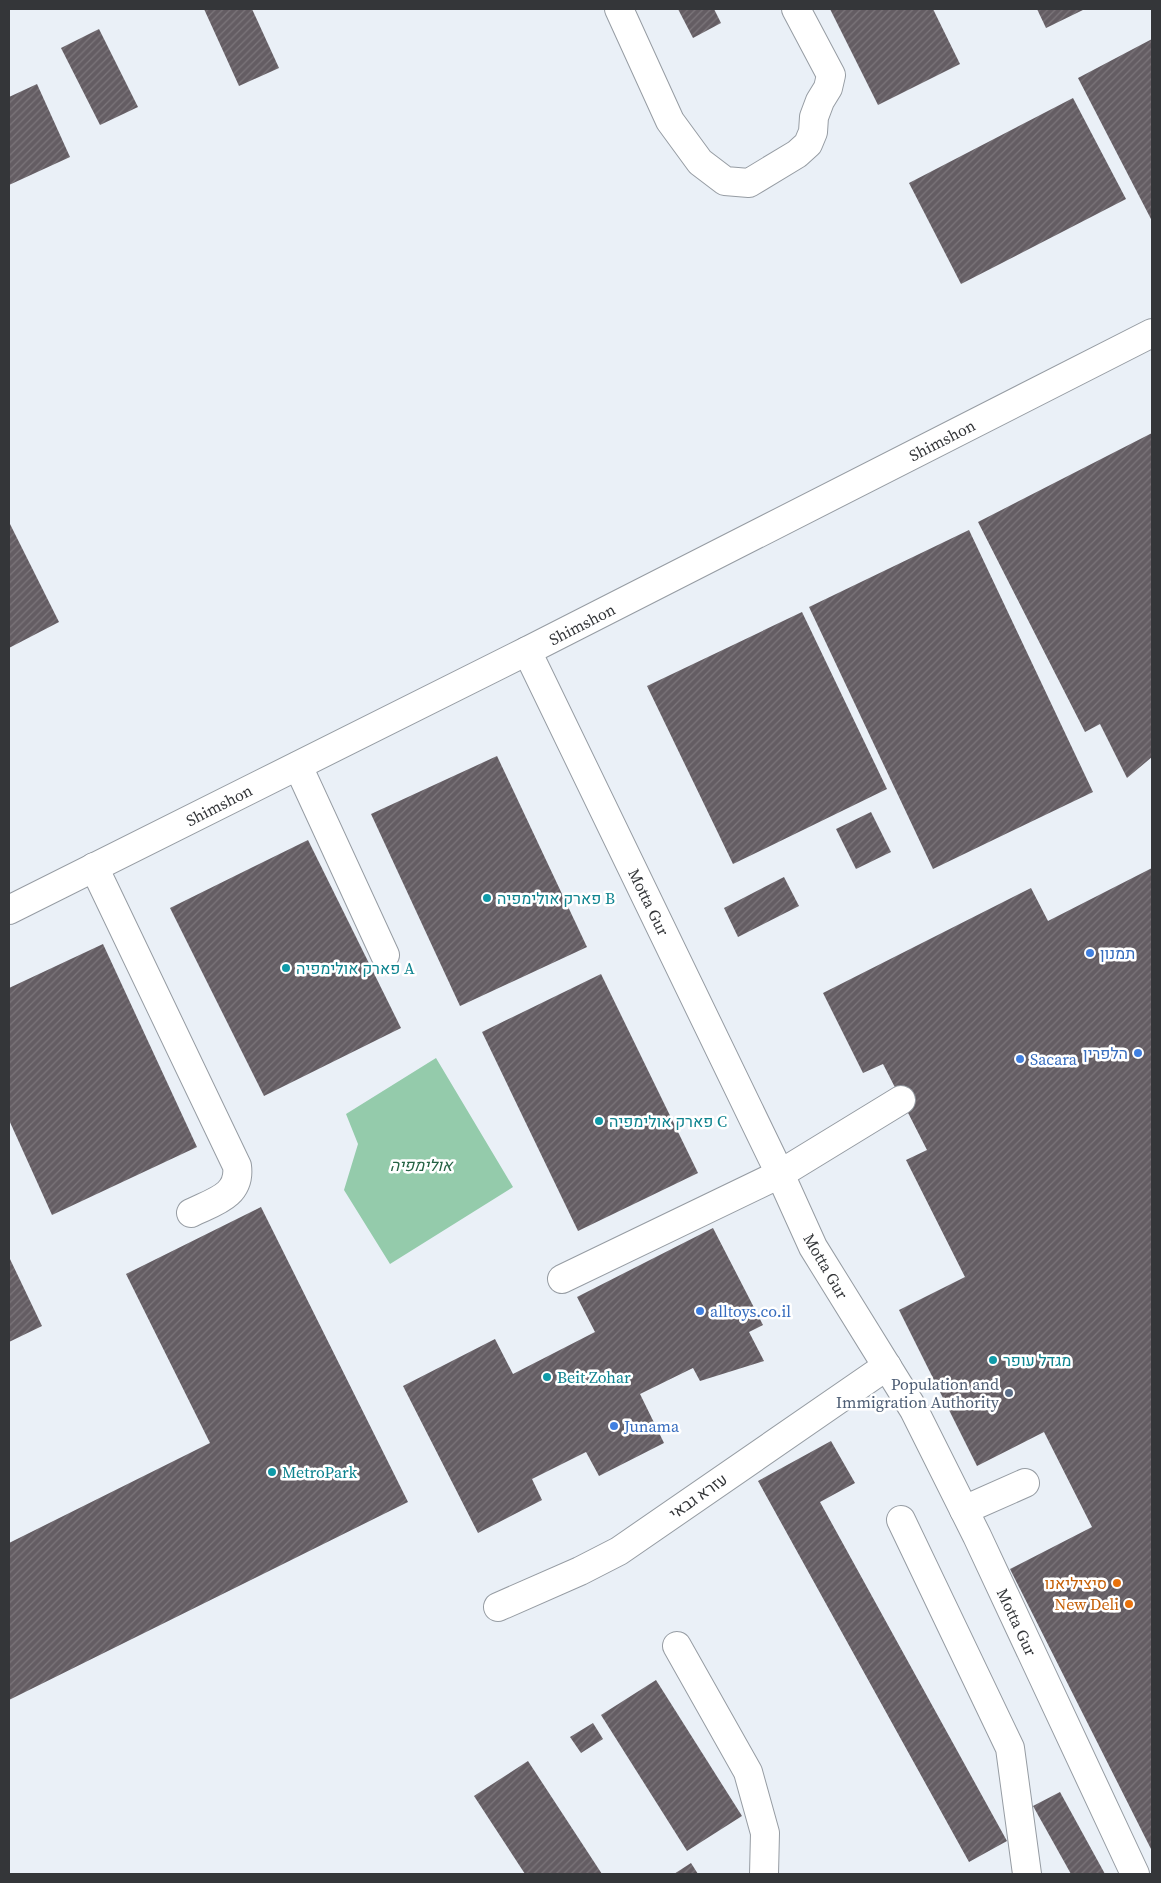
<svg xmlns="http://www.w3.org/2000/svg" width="1161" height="1883" viewBox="0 0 1161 1883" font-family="'Source Serif 4',Heebo,serif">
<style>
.park{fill:#94cbab}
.building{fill:url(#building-hatch)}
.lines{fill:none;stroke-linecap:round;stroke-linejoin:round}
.minor-casing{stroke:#969ca3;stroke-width:30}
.minor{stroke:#fff;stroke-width:28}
.culture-dot{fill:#0f9aa8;stroke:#fff;stroke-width:2}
.shop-dot{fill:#3f7fe0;stroke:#fff;stroke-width:2}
.service-dot{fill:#5c6f8a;stroke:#fff;stroke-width:2}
.food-dot{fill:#e8710a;stroke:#fff;stroke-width:2}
.labels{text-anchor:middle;stroke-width:5;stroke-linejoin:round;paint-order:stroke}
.street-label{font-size:16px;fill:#343639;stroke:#fff}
.culture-label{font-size:16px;fill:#0d838f;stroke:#fff;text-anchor:start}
.shop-label{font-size:16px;fill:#366cbe;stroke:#fff;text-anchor:start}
.park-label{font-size:16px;font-style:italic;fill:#256244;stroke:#fff}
.service-label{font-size:16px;fill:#4e5e75;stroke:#fff;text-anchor:end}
.food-label{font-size:16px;fill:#c56008;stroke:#fff;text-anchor:end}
</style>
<defs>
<pattern id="building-hatch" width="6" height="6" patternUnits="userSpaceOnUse" patternTransform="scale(1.25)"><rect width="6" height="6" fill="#645d63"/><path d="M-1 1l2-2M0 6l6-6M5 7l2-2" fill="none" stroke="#7c767b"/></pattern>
</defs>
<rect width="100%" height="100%" fill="#eaf0f7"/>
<polygon class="park" points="436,1058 513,1187 390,1264 344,1190 358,1144 346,1114"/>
<g class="building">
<polygon points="204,9 252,9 279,68 239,86"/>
<polygon points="678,9 714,9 721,23 693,38"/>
<polygon points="830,9 933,9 960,64 878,105"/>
<polygon points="1037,9 1085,9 1046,28"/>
<polygon points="99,29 138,107 100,125 61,48"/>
<polygon points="1152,39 1152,221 1078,78"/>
<polygon points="37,84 70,157 9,185 9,97"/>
<polygon points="1073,98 1126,199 961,284 909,183"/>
<polygon points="1152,433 1152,757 1127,778 1100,724 1085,732 978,522"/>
<polygon points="9,522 59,622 9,648"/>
<polygon points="969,530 1093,792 933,869 809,607"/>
<polygon points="802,612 887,789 733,864 647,686"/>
<polygon points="497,756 587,947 460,1006 371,814"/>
<polygon points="871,812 891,852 856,869 836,829"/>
<polygon points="308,840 401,1028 264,1096 170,908"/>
<polygon points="1152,868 1152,1851 1010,1569 1092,1527 1044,1432 977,1466 899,1310 965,1277 906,1160 927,1150 883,1064 863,1073 823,993 1031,888 1048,921"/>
<polygon points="784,877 799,906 738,937 724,908"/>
<polygon points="103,944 197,1147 52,1215 9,1120 9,988"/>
<polygon points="601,974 698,1173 578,1231 482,1032"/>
<polygon points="261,1207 408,1502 9,1700 9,1543 210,1443 126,1274"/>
<polygon points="713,1228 763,1325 749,1332 764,1361 700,1381 693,1368 640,1394 664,1443 599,1476 586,1452 532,1479 542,1500 478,1533 403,1386 495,1339 513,1374 595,1332 577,1297"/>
<polygon points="9,1257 42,1326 9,1342"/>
<polygon points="831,1441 855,1483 820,1502 1007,1841 969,1862 758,1481"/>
<polygon points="656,1680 742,1816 687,1851 601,1715"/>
<polygon points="593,1723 603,1739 581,1753 570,1737"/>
<polygon points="528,1761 602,1874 525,1874 474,1796"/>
<polygon points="1060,1792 1105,1874 1071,1874 1033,1806"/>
<polygon points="691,1863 698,1874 674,1874"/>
</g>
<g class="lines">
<defs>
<g id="minor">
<polyline points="619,9 670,121 700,162 725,181 749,183 797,154 808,144 813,132 814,117 820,101 828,88 831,75 796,9"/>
<polyline points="527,651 780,1174 813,1247 914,1410 977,1536 1135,1874"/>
<polyline points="298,766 385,955"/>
<path d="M94 867 237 1166C241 1196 213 1202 191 1213"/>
<polyline points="9,910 527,651 1152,333"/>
<polyline points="562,1279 780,1174 901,1100"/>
<polyline points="964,1510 1025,1483"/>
<polyline points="901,1520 1010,1748 1027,1874"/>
<polyline points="498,1607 580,1571 619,1551 887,1366"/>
<polyline points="677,1646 748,1772 765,1833 764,1874"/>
</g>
</defs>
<use href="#minor" class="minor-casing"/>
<use href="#minor" class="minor"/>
</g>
<g class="culture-dot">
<circle cx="487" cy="898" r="5"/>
<circle cx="286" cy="968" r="5"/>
<circle cx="599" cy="1121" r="5"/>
<circle cx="993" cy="1360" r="5"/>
<circle cx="547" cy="1377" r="5"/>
<circle cx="272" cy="1472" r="5"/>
</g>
<g class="shop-dot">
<circle cx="1090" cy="953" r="5"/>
<circle cx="1138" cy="1053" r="5"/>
<circle cx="1020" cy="1059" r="5"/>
<circle cx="700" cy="1311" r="5"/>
<circle cx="614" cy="1426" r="5"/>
</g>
<circle class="service-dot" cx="1009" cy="1393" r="5"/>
<g class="food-dot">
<circle cx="1117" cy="1583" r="5"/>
<circle cx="1129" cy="1604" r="5"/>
</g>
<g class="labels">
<g class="street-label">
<text transform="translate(942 440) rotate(-27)" y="6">Shimshon</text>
<text transform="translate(582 624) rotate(-27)" y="6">Shimshon</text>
<text transform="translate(219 805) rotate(-27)" y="6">Shimshon</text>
<text transform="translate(649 902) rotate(64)" y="6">Motta Gur</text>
<text transform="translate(826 1266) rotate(60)" y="6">Motta Gur</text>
<text transform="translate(698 1496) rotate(-35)" y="6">עזרא גבאי</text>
<text transform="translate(1017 1622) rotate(65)" y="6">Motta Gur</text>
</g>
<g class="culture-label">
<text x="497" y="904">פארק אולימפיה B</text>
<text x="296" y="974">פארק אולימפיה A</text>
<text x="609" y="1127">פארק אולימפיה C</text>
<text x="1003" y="1366">מגדל עופר</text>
<text x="557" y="1383">Beit Zohar</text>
<text x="282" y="1478">MetroPark</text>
</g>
<g class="shop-label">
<text x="1100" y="959">תמנון</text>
<text x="1128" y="1059" text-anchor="end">הלפרין</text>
<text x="1030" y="1065">Sacara</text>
<text x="710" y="1317">alltoys.co.il</text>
<text x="624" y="1432">Junama</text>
</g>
<g class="park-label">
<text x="421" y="1171">אולימפיה</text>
</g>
<g class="service-label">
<text x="999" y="1390">Population and<tspan x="999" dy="18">Immigration Authority</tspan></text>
</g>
<g class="food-label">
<text x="1107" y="1589">סיציליאנו</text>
<text x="1119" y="1610">New Deli</text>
</g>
</g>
<rect width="1161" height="1883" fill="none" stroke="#343639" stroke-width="20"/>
</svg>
